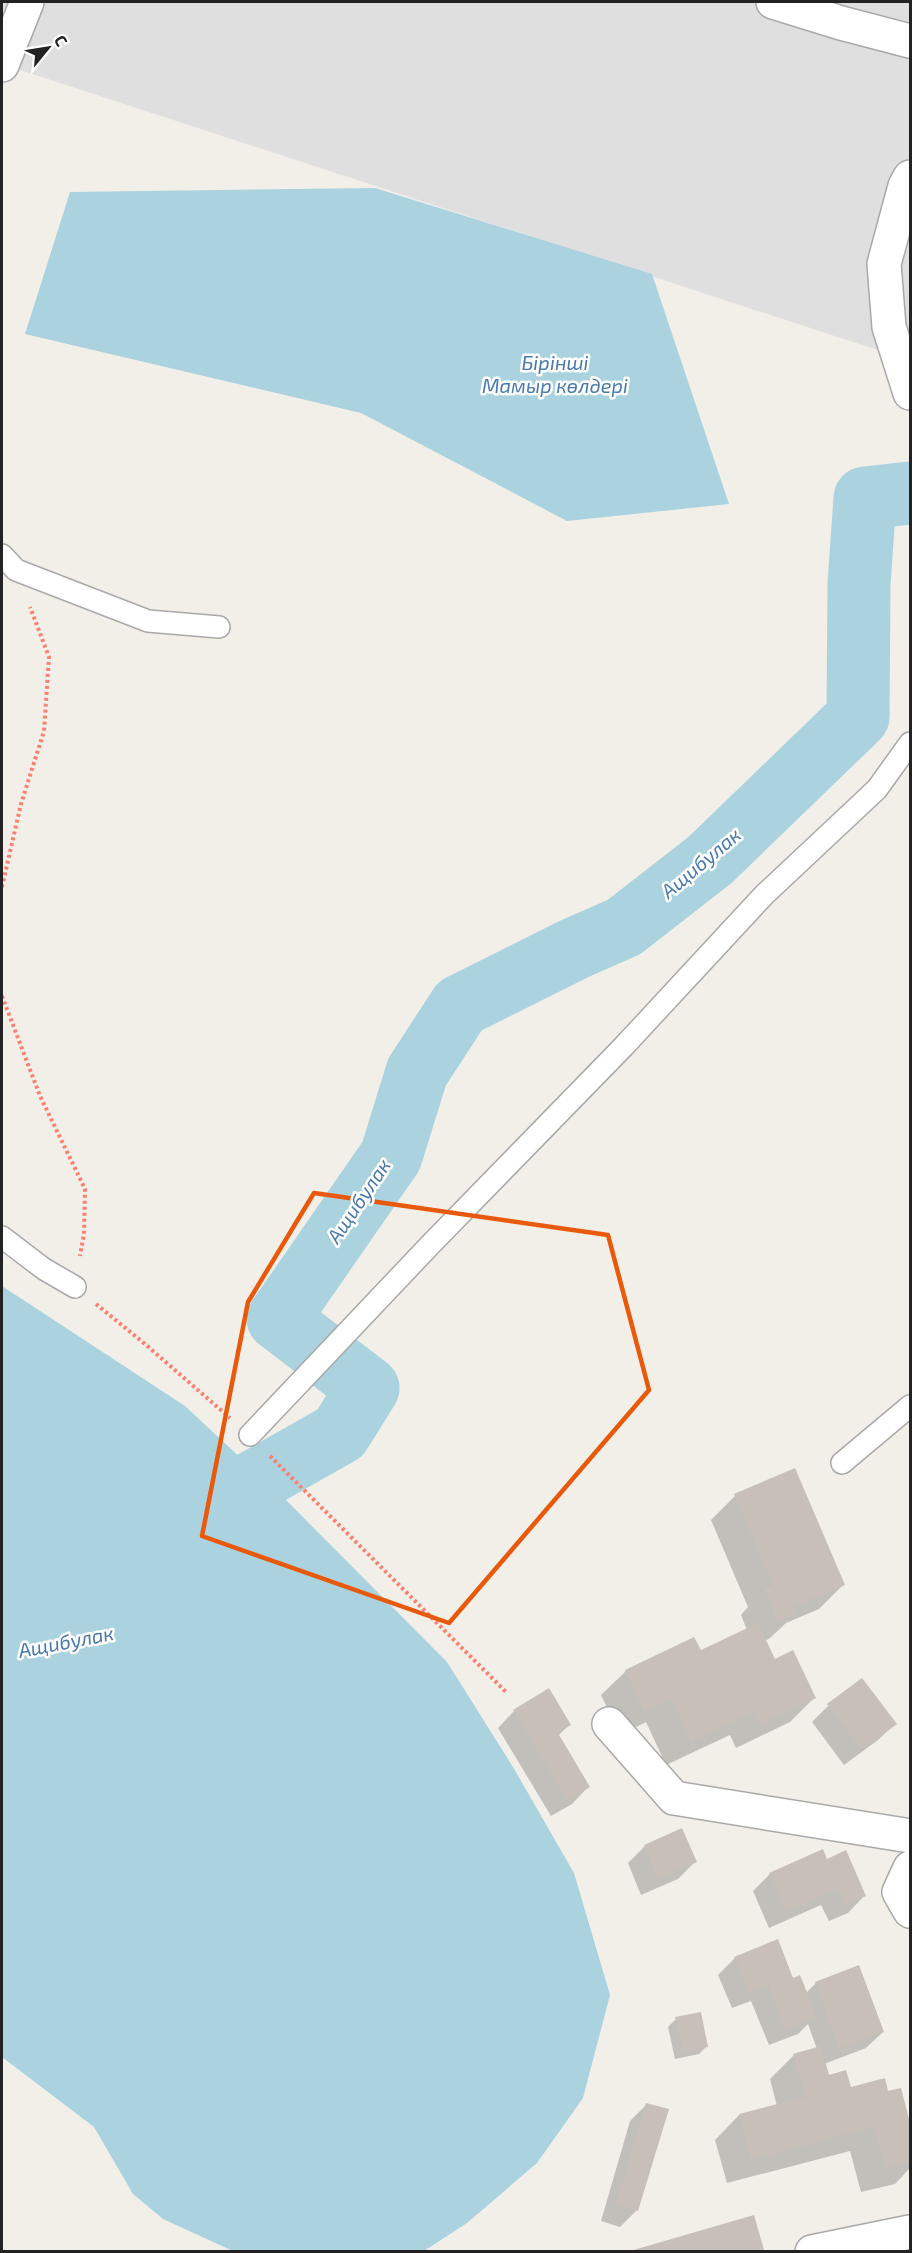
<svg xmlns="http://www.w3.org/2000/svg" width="912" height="2253" viewBox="0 0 912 2253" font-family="'Exo 2',sans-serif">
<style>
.residential{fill:#e0dfdf}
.water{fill:#aad3df}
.shadow{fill:#0003}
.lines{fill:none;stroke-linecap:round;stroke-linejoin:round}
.river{stroke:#aad3df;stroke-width:63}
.building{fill:#c7bfb8}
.service-casing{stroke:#a9a9a9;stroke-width:24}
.minor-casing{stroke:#a9a9a9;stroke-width:36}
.path{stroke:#fa8072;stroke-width:4;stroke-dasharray:3 3;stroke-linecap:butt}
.service{stroke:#fff;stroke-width:21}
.minor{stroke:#fff;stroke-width:33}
.marked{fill:none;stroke:#e8590c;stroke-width:4.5;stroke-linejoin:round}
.labels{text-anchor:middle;stroke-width:5;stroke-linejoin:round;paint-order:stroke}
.water-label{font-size:20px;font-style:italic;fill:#4a7aab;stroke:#fff}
</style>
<rect width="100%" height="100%" fill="#f2efe9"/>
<polygon class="residential" points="2,2 910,2 910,329 899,357 2,64"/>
<g class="water">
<polygon points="375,188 652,274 729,504 567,521 361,413 25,334 70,192"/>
<polygon points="2,1286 185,1406 288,1502 447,1662 513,1767 574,1873 610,1995 583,2098 537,2163 467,2223 424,2251 233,2251 163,2219 133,2194 94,2127 2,2057"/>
</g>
<g class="shadow">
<polygon points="735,1496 843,1585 819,1609 786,1623 770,1638 765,1641 774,1661 814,1698 790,1722 736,1748 730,1735 666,1765 646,1722 620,1735 601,1695 626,1671 700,1652 747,1630 741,1615 748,1607 711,1520"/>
<polygon points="828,1706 895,1724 878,1740 844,1765 812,1722"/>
<polygon points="514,1711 569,1725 558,1736 588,1787 572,1804 551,1816 498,1728"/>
<polygon points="645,1846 695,1862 678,1879 641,1895 628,1863"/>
<polygon points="826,1861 864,1896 848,1913 829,1921 821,1905 769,1928 753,1891 770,1874"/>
<polygon points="735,1958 792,1980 806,1993 816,1983 883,2032 866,2048 824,2064 828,2077 850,2089 887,2093 900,2089 910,2128 910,2168 895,2184 861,2192 850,2151 727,2183 715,2140 739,2115 777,2106 770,2079 794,2055 817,2049 808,2024 798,2034 769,2045 751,2001 732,2008 718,1975"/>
<polygon points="676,2019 707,2046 699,2054 675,2059 668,2027"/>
<polygon points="647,2104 637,2210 620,2227 601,2221 630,2121"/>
<polygon points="762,2249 760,2252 634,2252"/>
</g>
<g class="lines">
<polyline class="river" points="200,1538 241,1489 340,1433 368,1388 278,1319 391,1156 417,1072 460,1006 574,949 624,927 710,860 858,717 859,584 865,498 910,493"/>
</g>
<g class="building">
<polygon points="795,1468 845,1585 793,1607 796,1614 778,1622 764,1589 773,1585 734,1494"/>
<polygon points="758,1623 775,1659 793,1650 816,1698 760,1725 754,1712 691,1742 671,1699 644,1712 625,1670 694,1637 701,1650"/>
<polygon points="862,1678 897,1724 862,1750 827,1704"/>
<polygon points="549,1688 571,1725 558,1733 590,1787 568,1801 513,1710"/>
<polygon points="682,1828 697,1862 658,1879 644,1845"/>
<polygon points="823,1849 827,1859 846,1850 866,1896 846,1905 838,1889 786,1912 769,1873"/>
<polygon points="778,1939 793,1978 800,1975 817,2017 785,2030 768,1985 749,1993 734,1957"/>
<polygon points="859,1965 884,2032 839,2049 815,1982"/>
<polygon points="701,2012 708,2047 683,2052 675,2017"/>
<polygon points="821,2046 829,2075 846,2070 851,2087 885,2078 888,2091 901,2088 910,2123 910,2162 885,2169 874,2127 751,2160 739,2114 805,2097 793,2054"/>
<polygon points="646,2103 669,2109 638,2211 616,2204"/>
<polygon points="754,2215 764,2250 630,2252 630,2251"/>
</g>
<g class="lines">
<defs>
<g id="service">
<polyline points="2,555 16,570 148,621 219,627"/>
<polyline points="2,1237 44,1269 75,1287"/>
<polyline points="250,1435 430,1245 624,1046 764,895 877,789 910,743"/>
<polyline points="842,1463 910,1406"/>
</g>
<g id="minor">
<polyline points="773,2 841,23 910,41"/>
<polyline points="2,65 27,2"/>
<polyline points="910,177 905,186 884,264 889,327 910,393"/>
<polyline points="609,1724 674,1798 910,1836"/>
<polyline points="910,1868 899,1892 910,1911"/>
<polyline points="812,2252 910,2232"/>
</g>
</defs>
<use href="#service" class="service-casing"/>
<use href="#minor" class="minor-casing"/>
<g class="path">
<polyline points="2,887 21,804 44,731 49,657 30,607"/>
<polyline points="2,996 40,1096 85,1189 84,1234 80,1256"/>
<polyline points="96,1304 145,1344 230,1418"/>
<polyline points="270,1456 507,1693"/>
</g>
<use href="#service" class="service"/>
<use href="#minor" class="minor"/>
</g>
<path class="marked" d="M314 1193 608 1235 649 1390 449 1623 202 1536 248 1302Z"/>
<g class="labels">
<g class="water-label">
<text x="555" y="370">Бірінші<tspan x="555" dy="23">Мамыр көлдері</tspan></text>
<text transform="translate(701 863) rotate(-40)" y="7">Ащибулак</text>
<text transform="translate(359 1201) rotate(-56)" y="7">Ащибулак</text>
<text transform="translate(66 1642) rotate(-11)" y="7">Ащибулак</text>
</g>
</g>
<rect width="912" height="2253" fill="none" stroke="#222222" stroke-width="6"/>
<g transform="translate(48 48) rotate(60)" stroke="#ffffff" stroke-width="4.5" paint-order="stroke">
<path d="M0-4.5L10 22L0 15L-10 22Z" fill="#222222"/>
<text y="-9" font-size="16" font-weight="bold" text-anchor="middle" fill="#222222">С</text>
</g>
</svg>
